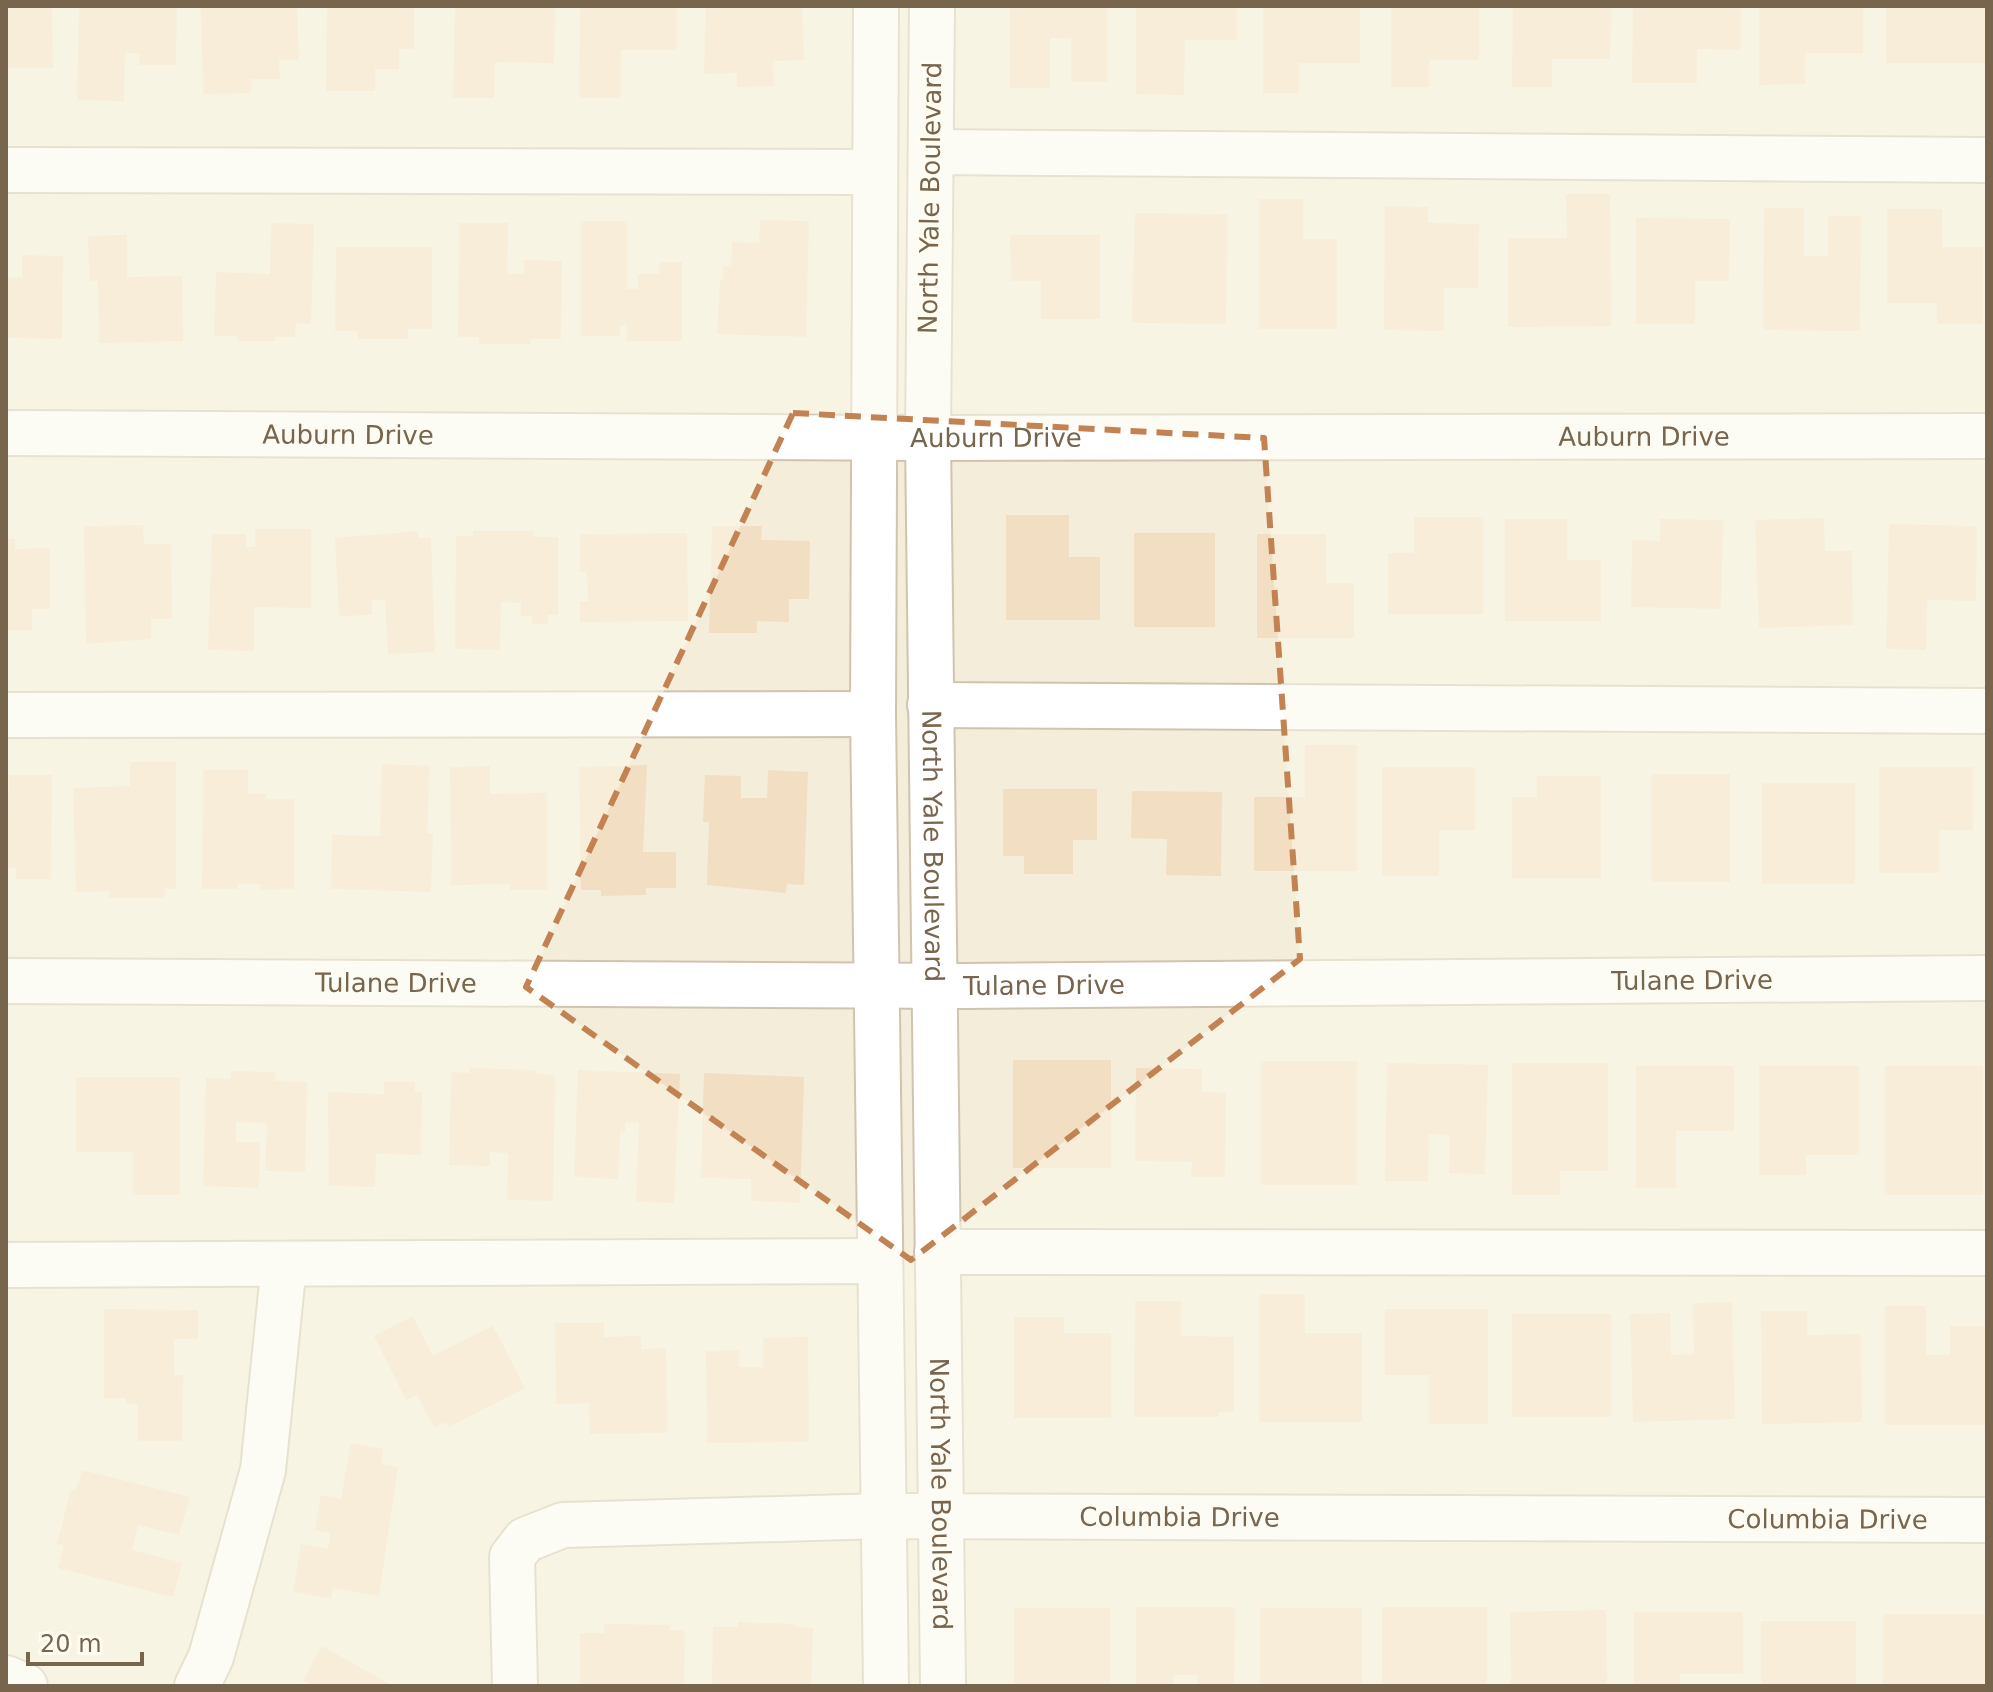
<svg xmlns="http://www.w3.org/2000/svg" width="1993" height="1692" viewBox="0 0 1993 1692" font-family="'DejaVu Sans',sans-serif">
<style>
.residential{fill:#f4edda}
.building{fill:#f1dec3}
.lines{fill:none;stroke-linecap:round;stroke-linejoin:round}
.minor-casing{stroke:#cfc4b0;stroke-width:48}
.minor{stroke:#fff;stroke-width:44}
.marked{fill:none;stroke:#c28252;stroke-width:6;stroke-dasharray:16 10;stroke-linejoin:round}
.labels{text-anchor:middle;stroke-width:6;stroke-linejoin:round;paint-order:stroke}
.street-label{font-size:26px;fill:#78654e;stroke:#fffcf2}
</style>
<rect width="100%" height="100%" fill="#fcf9eb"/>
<rect class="residential" x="6" y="6" width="1981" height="1680"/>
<g class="building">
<polygon points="6,6 52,6 53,68 6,68"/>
<polygon points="79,6 177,6 176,65 139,65 140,53 125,53 124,101 77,100"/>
<polygon points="201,6 297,6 299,60 279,60 280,79 251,79 251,93 203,94"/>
<polygon points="327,6 414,6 414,49 399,49 399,69 375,69 375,91 326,91"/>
<polygon points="455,6 555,6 554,63 495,62 494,98 453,98"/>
<polygon points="580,6 677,6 677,50 621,50 621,98 579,98"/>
<polygon points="706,6 802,6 804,60 773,61 774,86 737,87 737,73 704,74"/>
<polygon points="1010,6 1107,6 1107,82 1071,82 1071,38 1050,38 1050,88 1010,88"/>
<polygon points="1136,6 1237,6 1237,40 1185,40 1184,95 1136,94"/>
<polygon points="1263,6 1360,6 1360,63 1299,63 1299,93 1263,93"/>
<polygon points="1391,6 1479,6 1479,60 1429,60 1429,87 1391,87"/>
<polygon points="1513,6 1611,6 1610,59 1552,59 1552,87 1512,87"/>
<polygon points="1633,6 1741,6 1741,50 1697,49 1697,83 1632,83"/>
<polygon points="1759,6 1863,6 1863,53 1805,53 1805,84 1759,85"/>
<rect x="1886" y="6" width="101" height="57"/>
<polygon points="1566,194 1610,194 1611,326 1508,327 1508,238 1567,238"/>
<polygon points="1259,199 1303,199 1303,239 1337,239 1337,329 1259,329"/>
<polygon points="1385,206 1428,207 1428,223 1479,224 1478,288 1444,288 1444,331 1384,330"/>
<polygon points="1764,208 1804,208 1804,256 1828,256 1828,216 1861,216 1860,331 1763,330"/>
<polygon points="1887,209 1942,209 1942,247 1983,247 1983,324 1937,324 1937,303 1887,303"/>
<polygon points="1135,213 1227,214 1226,324 1132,323"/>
<polygon points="1636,218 1730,219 1729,281 1695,281 1695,324 1636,324"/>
<polygon points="760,220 809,221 806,337 717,334 720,280 723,280 723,266 731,267 732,242 759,243"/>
<polygon points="581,221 627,221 627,289 638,289 638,274 659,274 659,262 682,262 682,341 627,341 627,325 620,325 620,336 581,336"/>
<polygon points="271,223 314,224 311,324 296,323 295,337 275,337 275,341 237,341 237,336 214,336 216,272 270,274"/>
<polygon points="459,223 508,223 507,274 524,274 524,260 562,261 561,339 530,339 530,344 479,344 479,337 458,337"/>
<polygon points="127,235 127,277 182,276 183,341 99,343 98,281 90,281 88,236"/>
<polygon points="1010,235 1100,235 1100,319 1041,319 1041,281 1011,281"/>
<polygon points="336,247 432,247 432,329 408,329 408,339 358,339 358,331 335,331"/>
<polygon points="22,255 63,256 62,339 6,338 6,277 22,278"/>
<polygon points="1006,515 1069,515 1069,557 1100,557 1100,620 1006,620"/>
<polygon points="1414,517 1483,517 1483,614 1388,614 1388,553 1414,553"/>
<polygon points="1824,518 1825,551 1852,551 1853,625 1759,628 1755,520"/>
<polygon points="1505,519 1567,519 1567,560 1601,560 1601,621 1505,621"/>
<polygon points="1660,519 1723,520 1721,609 1631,607 1632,540 1660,541"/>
<polygon points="1889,524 1977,526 1976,601 1927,600 1926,650 1886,649"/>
<polygon points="143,525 144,544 171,544 172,619 151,619 151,639 86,644 84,526"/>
<polygon points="712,526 762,526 761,540 810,541 809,599 789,599 789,622 757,621 757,633 709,633"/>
<polygon points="255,529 311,529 311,608 254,607 254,651 208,650 212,534 246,534 246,547 255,547"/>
<polygon points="418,531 418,538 431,538 435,652 388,654 385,600 372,600 372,615 339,616 335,538"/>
<polygon points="473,531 533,531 533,537 558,537 558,615 548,615 548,624 532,624 532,616 521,616 521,603 501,602 500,650 455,649 456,536 473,536"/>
<polygon points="687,533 688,621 580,622 580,601 588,601 587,572 580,572 580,534"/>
<rect x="1134" y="533" width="81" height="94"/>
<polygon points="1257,534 1326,534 1326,583 1354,583 1354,638 1257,638"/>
<polygon points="6,539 15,539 15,549 50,548 50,609 32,609 32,630 6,630"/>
<polygon points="1305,745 1357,745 1357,871 1254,871 1254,797 1305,797"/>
<polygon points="130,762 176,762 176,889 165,889 165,898 109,898 109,891 76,892 73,788 130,786"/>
<polygon points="382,764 430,766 427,833 433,834 431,892 331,889 332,835 380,836"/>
<polygon points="647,765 643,852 676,852 676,888 646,888 646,895 601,896 601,890 581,890 579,767"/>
<polygon points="490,766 490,794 547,793 547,890 510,890 510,884 451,885 450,767"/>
<polygon points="1382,767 1475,767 1475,830 1439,830 1439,876 1382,876"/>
<polygon points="1879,767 1973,767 1973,830 1939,830 1939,873 1879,873"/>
<polygon points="203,770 248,770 248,794 266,794 266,799 294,799 294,889 260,890 260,884 237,884 237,889 202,889"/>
<polygon points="768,770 808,772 804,885 787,884 786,893 707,885 709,822 703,822 705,775 741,776 741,798 767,798"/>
<rect x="1651" y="774" width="79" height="108"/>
<polygon points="9,775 52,775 51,879 16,879 16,868 6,868"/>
<polygon points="1537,776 1601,776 1601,878 1512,878 1512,797 1537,797"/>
<rect x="1762" y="783" width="93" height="101"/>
<polygon points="1003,789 1097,789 1097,840 1073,840 1073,874 1024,874 1024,856 1003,856"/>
<polygon points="1132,791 1222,792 1221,876 1166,875 1167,839 1131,838"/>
<rect x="1013" y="1060" width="98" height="108"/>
<rect x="1261" y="1061" width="96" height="124"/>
<polygon points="1387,1063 1488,1065 1485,1174 1449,1173 1450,1135 1429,1134 1428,1181 1385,1181"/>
<polygon points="1512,1063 1608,1063 1608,1171 1560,1171 1560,1195 1512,1195"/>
<polygon points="1636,1066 1734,1066 1734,1131 1676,1131 1676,1188 1636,1188"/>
<polygon points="1759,1066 1859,1066 1859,1155 1806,1155 1806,1175 1759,1175"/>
<rect x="1885" y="1066" width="98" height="129"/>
<polygon points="469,1068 535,1070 535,1074 555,1075 553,1201 507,1200 508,1153 490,1152 490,1166 449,1165 451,1072 469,1073"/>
<polygon points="1136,1068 1202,1069 1202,1092 1226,1093 1225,1177 1191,1177 1192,1162 1135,1161"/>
<polygon points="578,1070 680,1074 674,1203 636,1202 639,1123 625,1122 625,1132 620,1131 618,1179 574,1177"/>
<polygon points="231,1071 275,1072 275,1081 307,1082 305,1172 265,1171 267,1123 236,1122 236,1142 260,1142 259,1188 203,1186 206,1078 230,1079"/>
<polygon points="704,1073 804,1077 800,1203 751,1201 751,1179 701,1178"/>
<polygon points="76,1077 180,1077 180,1195 133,1195 133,1152 76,1152"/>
<polygon points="384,1082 415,1082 415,1092 422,1092 421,1155 376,1154 375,1187 329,1186 328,1092 384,1094"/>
<polygon points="1259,1294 1305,1294 1305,1333 1362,1333 1362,1422 1259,1422"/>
<polygon points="1135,1301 1181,1301 1181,1336 1234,1337 1234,1412 1219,1412 1219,1417 1134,1417"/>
<polygon points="1732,1302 1735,1419 1633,1422 1630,1314 1670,1313 1671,1355 1694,1354 1693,1303"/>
<polygon points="1885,1306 1926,1306 1926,1355 1950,1355 1950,1326 1985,1326 1985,1425 1885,1425"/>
<polygon points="104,1309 198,1310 198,1339 174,1339 174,1375 183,1375 182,1441 138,1441 138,1404 126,1404 126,1398 104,1398"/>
<polygon points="1385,1309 1488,1309 1488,1424 1429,1424 1429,1375 1385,1375"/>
<polygon points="1761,1311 1807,1311 1807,1335 1861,1334 1862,1422 1762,1424"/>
<rect x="1512" y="1314" width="99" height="103"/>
<polygon points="413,1316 433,1356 493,1326 525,1388 449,1427 446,1422 434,1428 417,1395 406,1400 374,1336"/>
<polygon points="1014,1317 1064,1317 1064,1333 1111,1333 1111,1418 1014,1418"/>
<polygon points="555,1323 604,1323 604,1337 641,1336 641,1349 666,1348 667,1433 590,1434 589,1403 556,1404"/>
<polygon points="808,1337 809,1442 707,1443 706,1351 739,1350 739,1367 763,1367 763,1338"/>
<polygon points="351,1443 383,1449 381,1464 398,1467 379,1596 333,1588 331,1598 293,1592 301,1544 328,1549 331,1533 315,1530 321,1495 341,1499"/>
<polygon points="82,1470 190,1497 179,1535 138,1525 132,1550 182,1563 173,1597 58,1568 64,1545 57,1544 71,1489 76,1490"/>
<polygon points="1136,1607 1235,1607 1234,1686 1197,1686 1197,1675 1173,1675 1173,1686 1136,1686"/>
<rect x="1382" y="1607" width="105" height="79"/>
<rect x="1014" y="1608" width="96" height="78"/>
<rect x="1260" y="1608" width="102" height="78"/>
<polygon points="1606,1610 1607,1686 1511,1686 1510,1612"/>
<polygon points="1634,1612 1743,1612 1743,1674 1680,1674 1680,1686 1634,1686"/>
<rect x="1883" y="1614" width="103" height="72"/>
<rect x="1761" y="1621" width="95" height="65"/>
<polygon points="738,1622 795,1624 795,1627 813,1628 811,1686 712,1686 713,1627 738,1627"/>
<polygon points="604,1624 670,1625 670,1630 685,1630 684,1686 580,1686 580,1633 604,1633"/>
<polygon points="322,1646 393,1686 314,1686 303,1680"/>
</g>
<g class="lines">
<defs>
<g id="minor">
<polyline points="876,6 873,714 886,1686"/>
<path id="s1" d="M932 6 928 438 943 1686"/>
<polyline points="931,152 1987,160"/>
<polyline points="6,170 875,172"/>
<path id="s2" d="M6 433 928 438 1987 436"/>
<polyline points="930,705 1987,711"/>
<polyline points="6,715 873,714"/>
<path id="s3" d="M6 981 965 986 1987 978"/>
<polyline points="937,1252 1987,1253"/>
<polyline points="6,1265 880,1261"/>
<polyline points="6,1678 25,1686"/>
<polyline points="197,1686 211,1657 263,1470 284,1264"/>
<path id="s4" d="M515 1686 512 1557 525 1540 563 1525 883 1516 1987 1520"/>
</g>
</defs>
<use href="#minor" class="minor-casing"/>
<use href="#minor" class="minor"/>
</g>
<path d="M0 0H1993V1692H0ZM793 413 1264 438 1300 959 911 1260 526 987Z" fill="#fcf9eb" fill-opacity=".55" fill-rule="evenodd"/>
<path class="marked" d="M793 413 1264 438 1300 959 911 1260 526 987Z"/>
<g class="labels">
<g class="street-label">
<text transform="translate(930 198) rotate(-89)" y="9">North Yale Boulevard</text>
<text dy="9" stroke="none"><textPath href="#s2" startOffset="342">Auburn Drive</textPath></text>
<text dy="9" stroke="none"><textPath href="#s2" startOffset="1638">Auburn Drive</textPath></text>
<text dy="9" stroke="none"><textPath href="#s2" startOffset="990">Auburn Drive</textPath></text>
<text dy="9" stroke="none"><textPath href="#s1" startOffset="840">North Yale Boulevard</textPath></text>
<text dy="9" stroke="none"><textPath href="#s3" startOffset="1686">Tulane Drive</textPath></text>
<text dy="9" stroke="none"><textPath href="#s3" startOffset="390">Tulane Drive</textPath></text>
<text dy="9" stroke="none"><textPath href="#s3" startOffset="1038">Tulane Drive</textPath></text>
<text dy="9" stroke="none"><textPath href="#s1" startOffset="1488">North Yale Boulevard</textPath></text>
<text dy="9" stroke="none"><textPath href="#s4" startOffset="808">Columbia Drive</textPath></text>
<text dy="9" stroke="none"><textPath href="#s4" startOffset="1456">Columbia Drive</textPath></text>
</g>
</g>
<rect width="1993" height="1692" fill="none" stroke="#78654e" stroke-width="16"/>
<path d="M28 1652v12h114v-12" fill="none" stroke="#78654e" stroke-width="4"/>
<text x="40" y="1652" font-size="24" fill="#78654e" stroke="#fffcf2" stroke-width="6" paint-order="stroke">20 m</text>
</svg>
